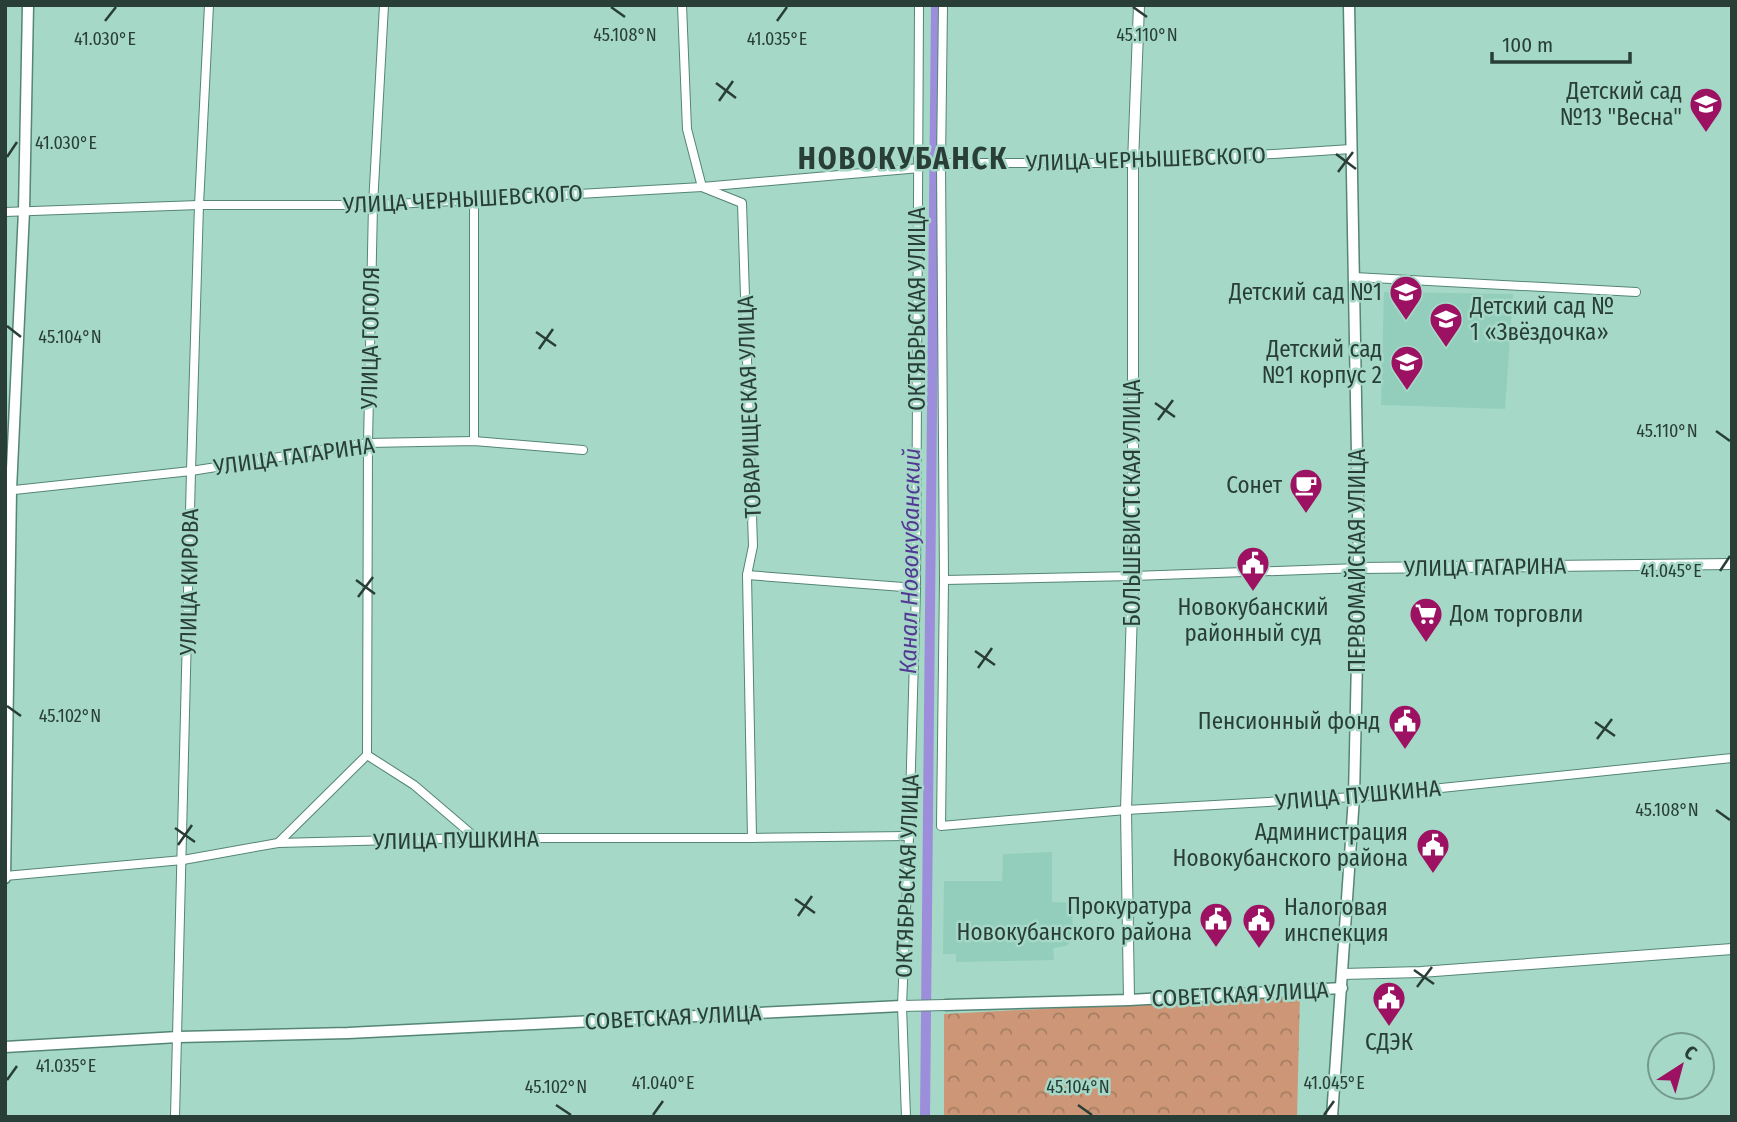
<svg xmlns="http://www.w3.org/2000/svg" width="1737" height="1122" viewBox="0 0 1737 1122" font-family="'Fira Sans Condensed',sans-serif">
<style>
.built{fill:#92cebb}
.park{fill:url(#park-crowns)}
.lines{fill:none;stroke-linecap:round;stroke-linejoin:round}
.canal{stroke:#9d8edb;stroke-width:10}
.minor-casing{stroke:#548576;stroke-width:10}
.tertiary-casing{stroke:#548576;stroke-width:12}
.secondary-casing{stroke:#548576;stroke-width:13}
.minor{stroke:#fff;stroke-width:8}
.tertiary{stroke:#fff;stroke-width:10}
.secondary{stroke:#fff;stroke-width:10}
.ticks{fill:none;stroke:#293e37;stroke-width:2.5}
.labels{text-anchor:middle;stroke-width:5;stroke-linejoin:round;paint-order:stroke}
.poi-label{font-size:23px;fill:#293e37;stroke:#a5d8c7;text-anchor:end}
.street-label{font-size:23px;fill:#293e37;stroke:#a5d8c7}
.water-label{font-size:24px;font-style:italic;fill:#533994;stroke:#a5d8c7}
.district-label{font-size:30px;font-weight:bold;letter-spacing:2px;fill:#293e37;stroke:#a5d8c7}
.ticks-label{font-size:18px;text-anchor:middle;fill:#293e37;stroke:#a5d8c7;stroke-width:5;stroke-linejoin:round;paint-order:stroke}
</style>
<defs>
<pattern id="park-crowns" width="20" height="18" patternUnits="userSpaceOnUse" patternTransform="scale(1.75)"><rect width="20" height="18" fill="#cd9777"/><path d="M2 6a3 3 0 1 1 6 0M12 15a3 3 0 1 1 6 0" fill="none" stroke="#a67d62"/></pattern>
</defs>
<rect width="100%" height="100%" fill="#a5d8c7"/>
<g class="built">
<polygon points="1384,292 1513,294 1505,409 1381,405"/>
<polygon points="1052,852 1052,902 1072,903 1073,939 1066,946 1053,948 1054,960 956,962 956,954 943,954 944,881 1002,881 1003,854"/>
</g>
<polygon class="park" points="1300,995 1297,1117 944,1117 944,1014"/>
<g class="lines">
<polyline class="canal" points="925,1117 936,5"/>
<defs>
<g id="minor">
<polyline points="384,5 373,205 368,443 367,755 414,785 476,838"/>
<polyline points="682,5 687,129 702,187 742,203 753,546 747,575 752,838"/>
<polyline points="943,5 941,163 944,580 941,826 1126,810 1354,797 1732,758"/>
<polyline points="941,163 1133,163 1351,149"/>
<polyline points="5,212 199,205 373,205 474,200 702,187 920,168"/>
<polyline points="1354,277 1636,292"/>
<polyline points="474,441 474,200"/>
<polyline points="5,491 191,471 368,443 474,441 583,450"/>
<polyline points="747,575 916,588"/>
<polyline points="944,580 1133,576 1359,568"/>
<polyline points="278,843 367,755"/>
<polyline points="5,876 183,860 278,843 476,838 752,838 909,836"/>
<polyline points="175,1117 191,471 199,205 209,5"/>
<polyline points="906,1117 902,1006 909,836 916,588 919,5"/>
</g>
<g id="tertiary">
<polyline points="1359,568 1732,564"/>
<polyline points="1343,974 1421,972 1732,949"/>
<polyline points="1129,1000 1126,810 1133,576 1133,163 1139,5"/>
<polyline points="902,1006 946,1005"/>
</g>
<g id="secondary">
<polyline points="5,878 11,490 24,211 28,5"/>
<polyline points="946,1005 1129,1000 1342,988"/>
<polyline points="5,1047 178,1037 348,1033 902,1006"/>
<polyline points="1332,1117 1354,797 1359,568 1349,5"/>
</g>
</defs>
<use href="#minor" class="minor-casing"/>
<use href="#tertiary" class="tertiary-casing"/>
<use href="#secondary" class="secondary-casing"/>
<use href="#minor" class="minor"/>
<use href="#tertiary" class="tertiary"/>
<use href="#secondary" class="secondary"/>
</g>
<path class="ticks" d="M611 7 625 17M1133 7 1147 17M105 21 116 7M777 21 787 7M716 83 736 98M719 101 733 81M1336 154 1356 169M7 157 17 142M1338 172 1353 152M7 326 21 337M536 332 556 346M539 349 553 329M1155 403 1175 417M1158 420 1173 400M1716 431 1730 441M1720 571 1730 556M356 580 375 594M358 597 373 577M975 651 995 665M978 668 992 648M7 706 21 716M1595 722 1615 736M1597 739 1612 719M1716 810 1730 820M175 828 195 842M178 845 192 825M795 899 815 913M798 916 812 896M1414 970 1434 984M1417 987 1432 967M7 1080 17 1066M556 1105 571 1115M1078 1105 1092 1115M653 1115 663 1101M1324 1115 1334 1101"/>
<defs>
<symbol id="school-pin" viewBox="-11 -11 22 30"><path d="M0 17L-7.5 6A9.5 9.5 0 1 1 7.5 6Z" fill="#9c1161" stroke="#a5d8c7"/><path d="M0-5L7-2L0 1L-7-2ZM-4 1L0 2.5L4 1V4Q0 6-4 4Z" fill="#fff"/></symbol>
<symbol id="cafe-pin" viewBox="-11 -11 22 30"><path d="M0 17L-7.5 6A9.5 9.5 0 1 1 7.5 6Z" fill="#9c1161" stroke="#a5d8c7"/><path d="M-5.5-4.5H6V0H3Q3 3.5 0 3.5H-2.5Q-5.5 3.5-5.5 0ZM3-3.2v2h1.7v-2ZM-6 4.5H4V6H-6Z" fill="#fff"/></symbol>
<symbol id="civic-pin" viewBox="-11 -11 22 30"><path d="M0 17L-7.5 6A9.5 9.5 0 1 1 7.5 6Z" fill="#9c1161" stroke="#a5d8c7"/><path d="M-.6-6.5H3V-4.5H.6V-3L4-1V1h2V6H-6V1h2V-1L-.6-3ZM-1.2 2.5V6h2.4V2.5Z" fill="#fff"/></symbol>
<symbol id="supermarket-pin" viewBox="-11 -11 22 30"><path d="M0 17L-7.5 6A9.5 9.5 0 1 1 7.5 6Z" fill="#9c1161" stroke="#a5d8c7"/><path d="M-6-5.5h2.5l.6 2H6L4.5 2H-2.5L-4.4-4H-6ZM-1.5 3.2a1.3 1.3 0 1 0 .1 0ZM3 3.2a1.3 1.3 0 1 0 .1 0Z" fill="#fff"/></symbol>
</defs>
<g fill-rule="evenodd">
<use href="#school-pin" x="1687" y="85" width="38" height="52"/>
<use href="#school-pin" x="1387" y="273" width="38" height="52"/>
<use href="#school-pin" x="1427" y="300" width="38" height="52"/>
<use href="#school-pin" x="1388" y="343" width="38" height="52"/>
<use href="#cafe-pin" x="1287" y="466" width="38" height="52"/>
<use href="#civic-pin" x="1234" y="544" width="38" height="52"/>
<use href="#supermarket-pin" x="1407" y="595" width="38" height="52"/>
<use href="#civic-pin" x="1386" y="702" width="38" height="52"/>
<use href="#civic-pin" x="1414" y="826" width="38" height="52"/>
<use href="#civic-pin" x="1197" y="900" width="38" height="52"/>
<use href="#civic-pin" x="1240" y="901" width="38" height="52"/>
<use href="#civic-pin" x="1370" y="979" width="38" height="52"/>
</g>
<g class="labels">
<g class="poi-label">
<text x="1682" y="99">Детский сад<tspan x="1682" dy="26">№13 "Весна"</tspan></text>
<text x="1382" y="300">Детский сад №1</text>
<text x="1470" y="314" text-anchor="start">Детский сад №<tspan x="1470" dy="26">1 «Звёздочка»</tspan></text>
<text x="1382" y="357">Детский сад<tspan x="1382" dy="26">№1 корпус 2</tspan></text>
<text x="1282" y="493">Сонет</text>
<text x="1253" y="615" text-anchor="middle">Новокубанский<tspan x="1253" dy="26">районный суд</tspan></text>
<text x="1450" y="622" text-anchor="start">Дом торговли</text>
<text x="1380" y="729">Пенсионный фонд</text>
<text x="1408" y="840">Администрация<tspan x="1408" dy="26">Новокубанского района</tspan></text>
<text x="1192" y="914">Прокуратура<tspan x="1192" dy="26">Новокубанского района</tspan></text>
<text x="1284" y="915" text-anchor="start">Налоговая<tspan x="1284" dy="26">инспекция</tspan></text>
<text x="1389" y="1050" text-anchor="middle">СДЭК</text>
</g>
<g class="street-label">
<text transform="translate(1146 159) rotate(-2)" y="8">УЛИЦА ЧЕРНЫШЕВСКОГО</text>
<text transform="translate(463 199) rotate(-3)" y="8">УЛИЦА ЧЕРНЫШЕВСКОГО</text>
<text transform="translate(917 309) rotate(-90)" y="8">ОКТЯБРЬСКАЯ УЛИЦА</text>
<text transform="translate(370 338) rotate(-89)" y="8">УЛИЦА ГОГОЛЯ</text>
<text transform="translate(749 407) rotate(-92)" y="8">ТОВАРИЩЕСКАЯ УЛИЦА</text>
<text transform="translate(294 456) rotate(-8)" y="8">УЛИЦА ГАГАРИНА</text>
<text transform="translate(1132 503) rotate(-90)" y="8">БОЛЬШЕВИСТСКАЯ УЛИЦА</text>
<text transform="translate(1357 561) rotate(-90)" y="8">ПЕРВОМАЙСКАЯ УЛИЦА</text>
<text transform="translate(1485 567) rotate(-1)" y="8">УЛИЦА ГАГАРИНА</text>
<text transform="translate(189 582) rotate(-89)" y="8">УЛИЦА КИРОВА</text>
<text transform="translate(1358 795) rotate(-5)" y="8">УЛИЦА ПУШКИНА</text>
<text transform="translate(456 840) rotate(-1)" y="8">УЛИЦА ПУШКИНА</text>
<text transform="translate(907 876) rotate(-88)" y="8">ОКТЯБРЬСКАЯ УЛИЦА</text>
<text transform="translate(1240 994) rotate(-3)" y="8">СОВЕТСКАЯ УЛИЦА</text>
<text transform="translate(673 1017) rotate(-3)" y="8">СОВЕТСКАЯ УЛИЦА</text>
</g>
<g class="water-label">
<text transform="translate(910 561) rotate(-89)" y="8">Канал Новокубанский</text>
</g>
<g class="district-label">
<text x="903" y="169">НОВОКУБАНСК</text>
</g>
</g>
<g class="ticks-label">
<text x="625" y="41">45.108°N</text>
<text x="1147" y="41">45.110°N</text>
<text x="105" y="45">41.030°E</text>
<text x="777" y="45">41.035°E</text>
<text x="66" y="149">41.030°E</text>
<text x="70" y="343">45.104°N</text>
<text x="1667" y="437">45.110°N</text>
<text x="1671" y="577">41.045°E</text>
<text x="70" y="722">45.102°N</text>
<text x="1667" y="816">45.108°N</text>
<text x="66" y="1072">41.035°E</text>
<text x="663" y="1089">41.040°E</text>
<text x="1334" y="1089">41.045°E</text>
<text x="556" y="1093">45.102°N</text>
<text x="1078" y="1093">45.104°N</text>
</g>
<rect width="1737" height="1122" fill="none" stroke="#293e37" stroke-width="14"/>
<g transform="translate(1681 1066) rotate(36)"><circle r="33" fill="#a5d8c7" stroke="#739a8d" stroke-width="2"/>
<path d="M0-5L12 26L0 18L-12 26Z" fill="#9c1161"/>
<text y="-10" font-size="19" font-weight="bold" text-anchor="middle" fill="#293e37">С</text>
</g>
<path d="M1492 52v10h138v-10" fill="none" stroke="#293e37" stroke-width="3.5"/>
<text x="1502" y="52" font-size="21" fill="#293e37" stroke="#a5d8c7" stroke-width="5" paint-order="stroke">100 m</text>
</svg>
